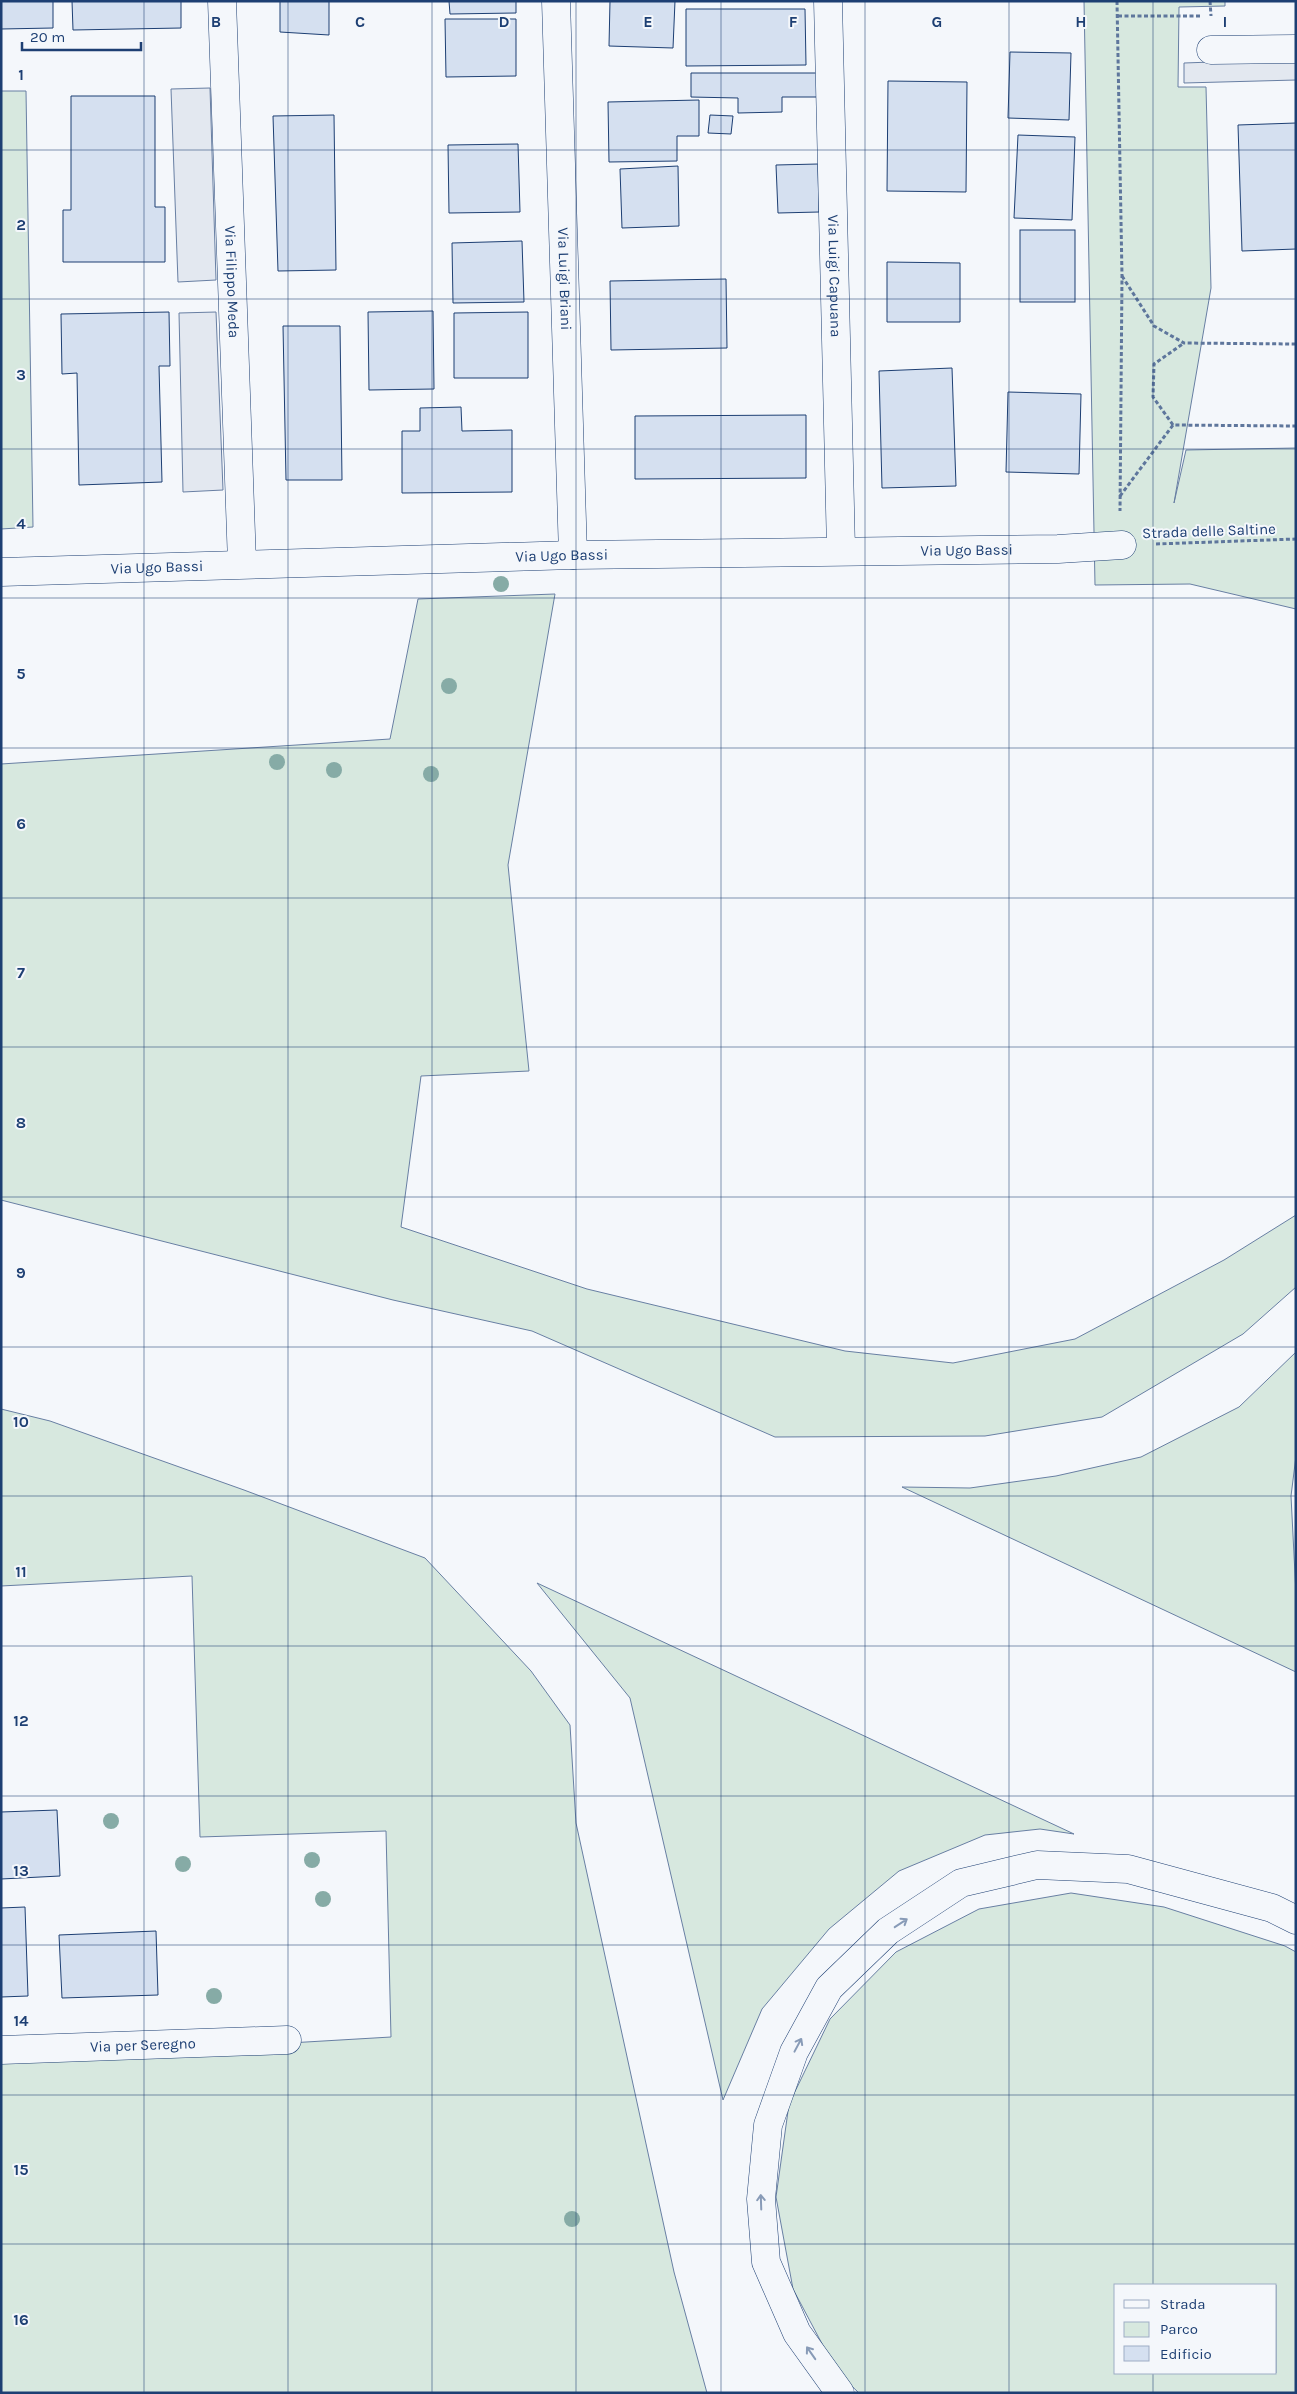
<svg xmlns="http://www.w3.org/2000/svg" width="1297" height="2394" viewBox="0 0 1297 2394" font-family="Karla,sans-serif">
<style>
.green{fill:#d7e8df;stroke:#687fa3;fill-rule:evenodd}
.parking{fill:#e3e8f0;stroke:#687fa3}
.building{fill:#d5e0f0;stroke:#1d3f73}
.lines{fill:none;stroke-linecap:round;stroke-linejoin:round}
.minor-casing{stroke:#1d3f73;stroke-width:29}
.highway-casing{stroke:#1d3f73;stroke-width:29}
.path{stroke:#5e769c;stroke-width:3;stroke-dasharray:4 2.5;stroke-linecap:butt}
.minor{stroke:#f4f7fb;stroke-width:28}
.highway{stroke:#f4f7fb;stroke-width:28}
.tree{fill:#86aba6}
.oneway{stroke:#889bb7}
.grid{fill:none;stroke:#1d3f73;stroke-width:1;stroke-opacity:0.55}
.labels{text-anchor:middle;stroke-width:4;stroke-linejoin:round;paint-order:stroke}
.street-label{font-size:15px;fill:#1d3f73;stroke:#f4f7fb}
.grid-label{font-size:16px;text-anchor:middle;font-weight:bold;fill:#1d3f73;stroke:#f4f7fb;stroke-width:4;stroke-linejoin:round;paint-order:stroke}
</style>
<rect width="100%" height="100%" fill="#f4f7fb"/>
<g class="green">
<polygon points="1084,1 1225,1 1225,6 1179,7 1178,87 1206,87 1211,288 1174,503 1186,450 1296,448 1296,609 1190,584 1095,585"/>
<polygon points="1,91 26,91 33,527 1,529"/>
<polygon points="555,594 508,865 529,1071 421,1076 401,1227 587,1289 845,1351 953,1363 1075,1339 1224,1260 1296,1215 1296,1287 1243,1334 1102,1417 985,1436 775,1437 532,1331 393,1300 1,1200 1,764 390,739 418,599"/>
<polygon points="1296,1352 1296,1456 1291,1496 1296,1594 1296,1672 902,1487 970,1488 1056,1476 1141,1457 1239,1407"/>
<polygon points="1,1409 50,1421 244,1490 425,1558 531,1671 570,1725 576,1823 674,2272 707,2393 1,2393 1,2060 391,2037 386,1831 200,1837 192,1576 1,1586"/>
<polygon points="537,1583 1074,1834 1040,1829 985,1835 899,1871 829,1929 762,2009 723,2100 630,1698"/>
<path d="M1071 1893 1164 1907 1285 1946 1296 1952V2393H859L837 2372 793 2289 776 2197 789 2104 830 2019 896 1952 979 1909ZM1116 2285H1276V2373H1116Z"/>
</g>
<g class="parking">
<polygon points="1296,59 1296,80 1184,83 1184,63"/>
<polygon points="210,88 216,280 178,282 171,89"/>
<polygon points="216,312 223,490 183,492 179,313"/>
</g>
<g class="building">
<polygon points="1,1 53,1 53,28 1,29"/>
<polygon points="72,1 181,1 181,28 73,30"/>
<polygon points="280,1 329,1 329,35 280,32"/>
<polygon points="449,1 516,1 516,13 450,14"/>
<polygon points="610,1 675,1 673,48 609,46"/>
<polygon points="686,9 805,9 806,65 686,66"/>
<polygon points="445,19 516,19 516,76 446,77"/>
<polygon points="1010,52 1071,53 1069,120 1008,118"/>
<polygon points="691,73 820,73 820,97 782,97 782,112 738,113 738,98 691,97"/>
<polygon points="888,81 967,82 966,192 887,191"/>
<polygon points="71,96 155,96 155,207 165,207 165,262 63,262 63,210 71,210"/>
<polygon points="699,100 699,136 677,136 677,161 609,162 608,102"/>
<polygon points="334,115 336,270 278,271 273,116"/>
<polygon points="710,115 733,116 731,134 708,133"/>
<polygon points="1296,123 1296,249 1242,251 1238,125"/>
<polygon points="1018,135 1075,137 1072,220 1014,218"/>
<polygon points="518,144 520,212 449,213 448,145"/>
<polygon points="818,164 819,212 778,213 776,165"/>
<polygon points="678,166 679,226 622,228 620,169"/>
<rect x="1020" y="230" width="55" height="72"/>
<polygon points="522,241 524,302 453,303 452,243"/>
<polygon points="887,262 960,263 960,322 887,322"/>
<polygon points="726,279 727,348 611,350 610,281"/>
<polygon points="433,311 434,389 369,390 368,312"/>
<polygon points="169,312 170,366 159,366 162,482 79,485 77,373 62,374 61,314"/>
<polygon points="528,312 528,378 454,378 454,313"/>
<polygon points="283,326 340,326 342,480 286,480"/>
<polygon points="952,368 956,486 882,488 879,371"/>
<polygon points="1008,392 1081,394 1079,474 1006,472"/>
<polygon points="461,407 462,431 512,430 512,492 402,493 402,431 420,431 420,408"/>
<polygon points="806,415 806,478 635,479 635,416"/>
<polygon points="57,1810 60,1876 1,1879 1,1812"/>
<polygon points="25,1907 28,1996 1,1997 1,1908"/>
<polygon points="156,1931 158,1995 62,1998 59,1935"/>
</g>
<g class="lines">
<defs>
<g id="minor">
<path id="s1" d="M222 1 242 563"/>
<path id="s2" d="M556 1 573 555"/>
<path id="s3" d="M828 1 841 550"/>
<polyline points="1211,50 1296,49"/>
<path id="s4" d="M1 572 573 555 1058 549 1122 545"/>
<path id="s5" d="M1 2050 287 2040"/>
</g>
<polyline id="highway" points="840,2393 797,2333 766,2262 761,2199 768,2125 794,2052 829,1988 888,1931 961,1883 1037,1865 1128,1869 1272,1908 1296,1920"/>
</defs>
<use href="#minor" class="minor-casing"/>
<use href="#highway" class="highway-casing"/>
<g class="path">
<polyline points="1117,1 1122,276 1120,511"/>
<polyline points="1210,1 1211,16"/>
<polyline points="1118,16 1200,16"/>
<polyline points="1122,276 1154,326 1184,343 1296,344"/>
<polyline points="1173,425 1153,397 1154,364 1184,343"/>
<polyline points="1120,496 1173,425 1296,426"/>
<polyline points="1156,544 1296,539"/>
</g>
<use href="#minor" class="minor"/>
<use href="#highway" class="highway"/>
</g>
<g class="tree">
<circle cx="501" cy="584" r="8"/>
<circle cx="449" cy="686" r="8"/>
<circle cx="277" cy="762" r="8"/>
<circle cx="334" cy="770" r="8"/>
<circle cx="431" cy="774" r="8"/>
<circle cx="111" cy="1821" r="8"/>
<circle cx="312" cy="1860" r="8"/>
<circle cx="183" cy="1864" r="8"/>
<circle cx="323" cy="1899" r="8"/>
<circle cx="214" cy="1996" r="8"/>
<circle cx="572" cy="2219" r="8"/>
</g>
<defs><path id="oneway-shaft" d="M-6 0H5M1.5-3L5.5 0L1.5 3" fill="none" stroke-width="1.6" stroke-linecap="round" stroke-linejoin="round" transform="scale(1.25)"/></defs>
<g class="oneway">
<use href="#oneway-shaft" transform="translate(901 1923) rotate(-33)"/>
<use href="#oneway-shaft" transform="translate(798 2045) rotate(-62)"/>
<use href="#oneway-shaft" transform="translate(761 2202) rotate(-92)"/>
<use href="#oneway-shaft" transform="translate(811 2353) rotate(-125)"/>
</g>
<path class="grid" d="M144 1V2393M288 1V2393M432 1V2393M576 1V2393M721 1V2393M865 1V2393M1009 1V2393M1153 1V2285M1 150H1296M1 299H1296M1 449H1296M1 598H1296M1 748H1296M1 898H1296M1 1047H1296M1 1197H1296M1 1347H1296M1 1496H1296M1 1646H1296M1 1796H1296M1 1945H1296M1 2095H1296M1 2244H1296M1153 2373V2393"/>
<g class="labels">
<g class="street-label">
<text dy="5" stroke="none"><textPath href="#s3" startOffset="275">Via Luigi Capuana</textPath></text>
<text dy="5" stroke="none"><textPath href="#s2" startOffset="278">Via Luigi Briani</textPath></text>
<text dy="5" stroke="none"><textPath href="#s1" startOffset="281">Via Filippo Meda</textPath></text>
<text transform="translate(1209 531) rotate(-2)" y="5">Strada delle Saltine</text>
<text dy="5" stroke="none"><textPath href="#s4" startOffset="966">Via Ugo Bassi</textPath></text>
<text dy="5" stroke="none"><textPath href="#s4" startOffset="561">Via Ugo Bassi</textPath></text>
<text dy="5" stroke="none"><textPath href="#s4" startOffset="156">Via Ugo Bassi</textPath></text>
<text dy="5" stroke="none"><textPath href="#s5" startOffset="142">Via per Seregno</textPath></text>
</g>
</g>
<g class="grid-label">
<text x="216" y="27">B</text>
<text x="360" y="27">C</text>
<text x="504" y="27">D</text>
<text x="648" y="27">E</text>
<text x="793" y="27">F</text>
<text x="937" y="27">G</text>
<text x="1081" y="27">H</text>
<text x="1225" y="27">I</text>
<text x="21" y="80">1</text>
<text x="21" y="230">2</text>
<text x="21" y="380">3</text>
<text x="21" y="529">4</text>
<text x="21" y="679">5</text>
<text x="21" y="829">6</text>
<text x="21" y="978">7</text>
<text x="21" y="1128">8</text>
<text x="21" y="1278">9</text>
<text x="21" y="1427">10</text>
<text x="21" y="1577">11</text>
<text x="21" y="1726">12</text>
<text x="21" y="1876">13</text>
<text x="21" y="2026">14</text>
<text x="21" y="2175">15</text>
<text x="21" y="2325">16</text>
</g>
<rect width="1297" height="2394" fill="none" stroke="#1d3f73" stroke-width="5"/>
<rect x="1114" y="2284" width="162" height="90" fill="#f4f7fb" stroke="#9eadc5"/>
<rect x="1124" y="2300" width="25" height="8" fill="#f4f7fb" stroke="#9eadc5"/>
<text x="1160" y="2309" font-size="15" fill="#1d3f73">Strada</text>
<rect x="1124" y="2322" width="25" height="15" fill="#d7e8df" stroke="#9eadc5"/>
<text x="1160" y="2334" font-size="15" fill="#1d3f73">Parco</text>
<rect x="1124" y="2346" width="25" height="15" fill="#d5e0f0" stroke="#9eadc5"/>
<text x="1160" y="2359" font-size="15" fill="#1d3f73">Edificio</text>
<path d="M22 42v8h119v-8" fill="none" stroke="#1d3f73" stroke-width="2.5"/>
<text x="30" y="42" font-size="15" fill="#1d3f73" stroke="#f4f7fb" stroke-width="4" paint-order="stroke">20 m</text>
</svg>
